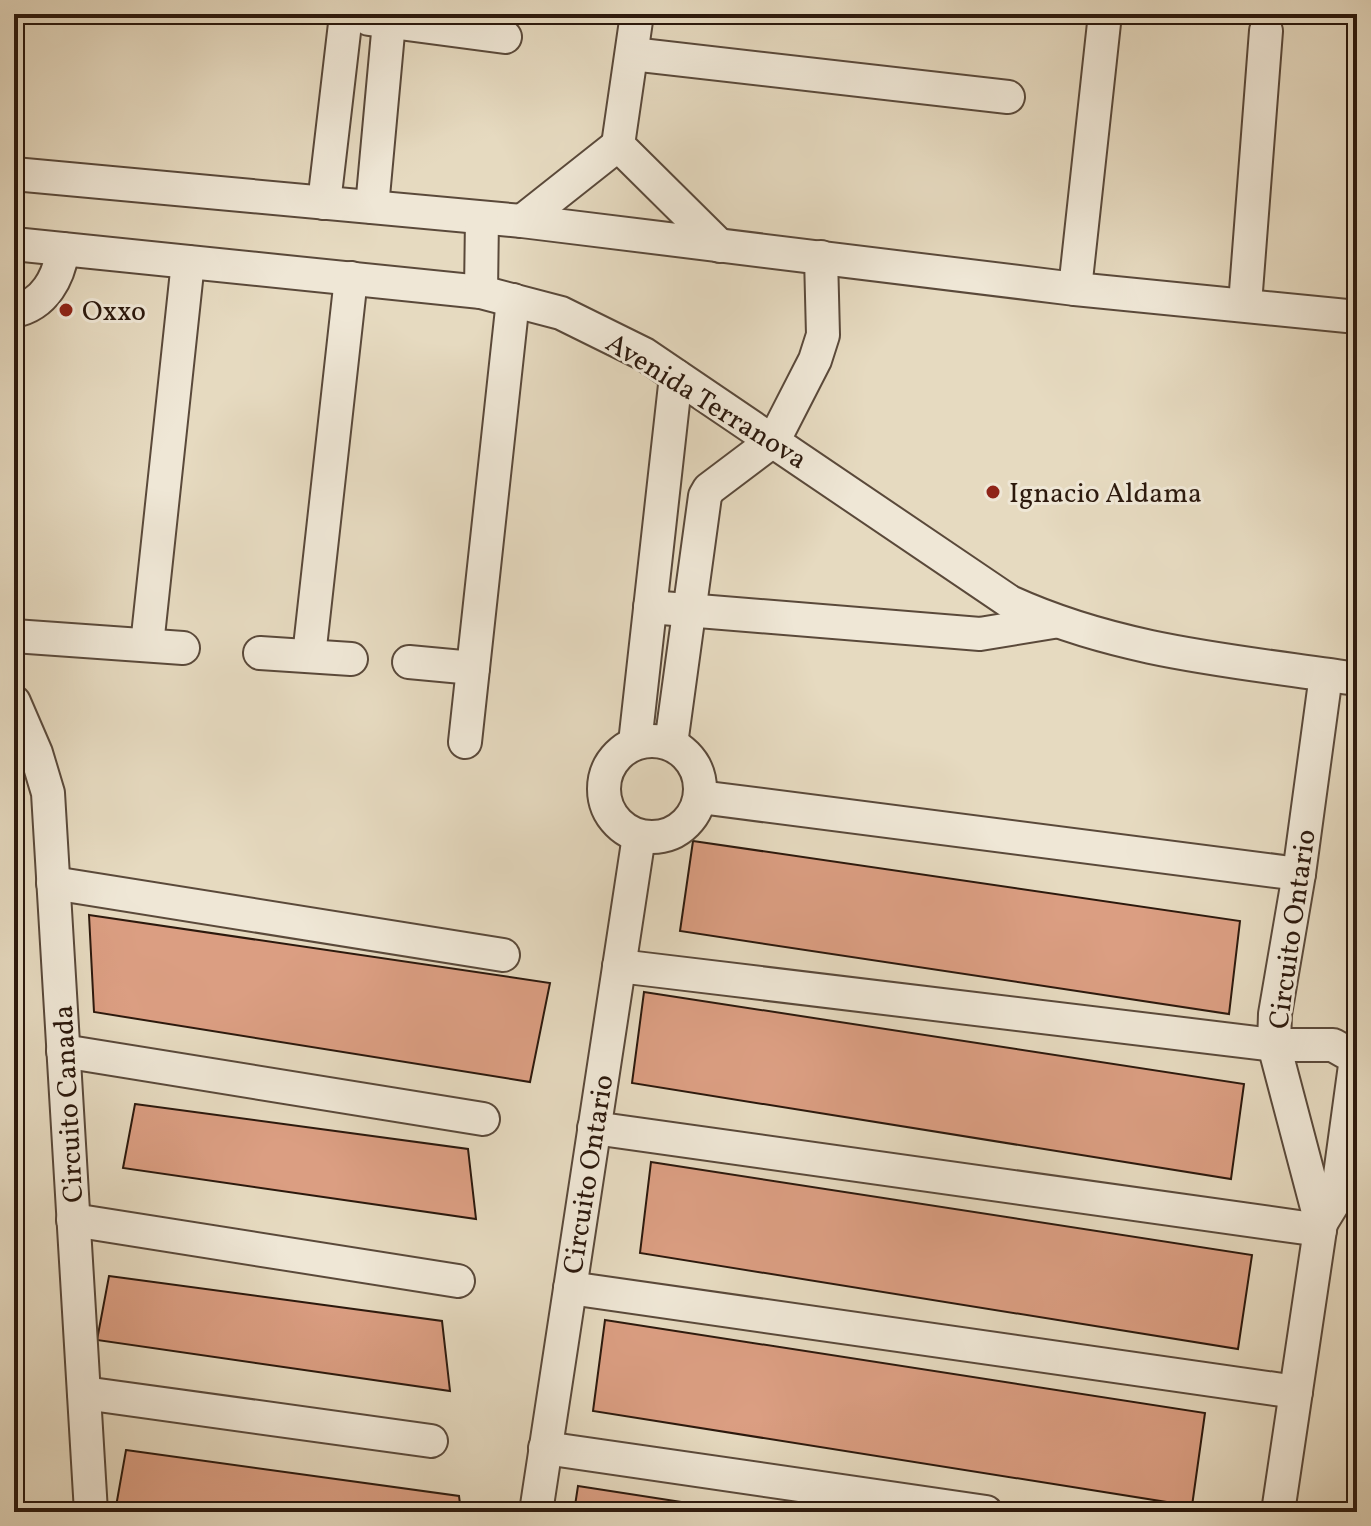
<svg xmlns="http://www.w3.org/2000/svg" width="1371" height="1526" viewBox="0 0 1371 1526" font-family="Vollkorn,serif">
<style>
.building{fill:#db9e82;stroke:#2c190d;stroke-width:2}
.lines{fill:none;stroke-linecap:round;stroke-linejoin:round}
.minor-casing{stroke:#5a493a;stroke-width:36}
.minor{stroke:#efe7d6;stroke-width:32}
.poi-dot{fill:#8f2418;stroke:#efe7d6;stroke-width:3}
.labels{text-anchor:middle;stroke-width:6;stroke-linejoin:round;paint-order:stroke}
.poi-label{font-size:28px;fill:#2c190d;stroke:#efe7d6;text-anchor:start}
.street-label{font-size:28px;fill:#2c190d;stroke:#efe7d6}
</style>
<rect width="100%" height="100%" fill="#e6dac0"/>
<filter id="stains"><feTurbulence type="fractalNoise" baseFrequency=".0025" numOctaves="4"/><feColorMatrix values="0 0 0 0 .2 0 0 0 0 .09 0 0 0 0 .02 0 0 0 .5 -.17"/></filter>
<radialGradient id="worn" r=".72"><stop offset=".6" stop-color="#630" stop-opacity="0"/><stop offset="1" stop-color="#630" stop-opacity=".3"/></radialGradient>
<g class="building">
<polygon points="693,841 1240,921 1229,1014 680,931"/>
<polygon points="89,915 550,983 530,1082 94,1012"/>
<polygon points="644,992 1244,1084 1231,1179 632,1083"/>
<polygon points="135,1104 468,1149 476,1219 123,1168"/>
<polygon points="651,1162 1252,1255 1238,1349 640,1253"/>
<polygon points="109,1276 442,1321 450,1391 97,1340"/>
<polygon points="605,1320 1205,1413 1192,1506 593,1411"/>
<polygon points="126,1450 459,1496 461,1512 115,1512"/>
<polygon points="578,1486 746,1512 574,1512"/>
</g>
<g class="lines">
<defs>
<g id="minor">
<polyline points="369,19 505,37"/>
<polyline points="632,54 1008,97"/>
<polyline points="618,145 637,14"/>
<polyline points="14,174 522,221 1075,289 1357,317"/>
<polyline points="324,203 346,15"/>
<polyline points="372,207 389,22"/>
<polyline points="522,221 618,145 720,246"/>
<path d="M14 244 481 292 561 313 644 354 1010 602C1122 653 1237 661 1357 679"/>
<polyline points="1075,289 1105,14"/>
<polyline points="481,292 482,218"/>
<polyline points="1245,304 1266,31"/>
<path d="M14 311C45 305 59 277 63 249"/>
<polyline points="650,607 980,634 1053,622"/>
<polyline points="14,636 183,648"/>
<polyline points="147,645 188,262"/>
<polyline points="260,653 351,659"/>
<polyline points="309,656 351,278"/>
<polyline points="409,662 473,668"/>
<polyline points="14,702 36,753 48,793 91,1512"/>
<circle cx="652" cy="789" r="48"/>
<polyline points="465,742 513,300"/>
<polyline points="635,743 676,376"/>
<polyline points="671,744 705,496 709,489 774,440 815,360 823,335 821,257"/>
<polyline points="700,797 1299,874"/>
<polyline points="53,883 503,955"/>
<polyline points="619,966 1274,1045 1333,1045 1356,1058 1337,1197 1321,1223"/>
<polyline points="63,1051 483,1119"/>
<polyline points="594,1128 1320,1230"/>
<polyline points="73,1220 458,1281"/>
<polyline points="570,1288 1296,1392"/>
<polyline points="84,1393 431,1441"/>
<polyline points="545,1448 986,1512"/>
<polyline points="536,1512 639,836"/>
<polyline points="1278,1512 1321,1223 1274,1045 1275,1014 1299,874 1326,675"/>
</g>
</defs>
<use href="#minor" class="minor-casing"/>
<use href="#minor" class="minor"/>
</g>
<g class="poi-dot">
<circle cx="66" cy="310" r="8"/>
<circle cx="993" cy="492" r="8"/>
</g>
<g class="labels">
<g class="poi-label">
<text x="82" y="320">Oxxo</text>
<text x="1009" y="502">Ignacio Aldama</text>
</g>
<g class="street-label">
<text transform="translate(707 400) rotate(32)" y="10">Avenida Terranova</text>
<text transform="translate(1291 929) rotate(-82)" y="10">Circuito Ontario</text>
<text transform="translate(67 1104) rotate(-93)" y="10">Circuito Canada</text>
<text transform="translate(587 1174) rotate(-81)" y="10">Circuito Ontario</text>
</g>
</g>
<rect width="1371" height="1526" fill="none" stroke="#e6dac0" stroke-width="48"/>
<rect x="16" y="16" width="1339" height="1494" fill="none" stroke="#2c190d" stroke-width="4"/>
<rect x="24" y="24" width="1323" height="1478" fill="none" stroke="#2c190d" stroke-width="2"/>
<rect width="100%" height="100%" filter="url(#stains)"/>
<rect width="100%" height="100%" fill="url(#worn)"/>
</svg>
